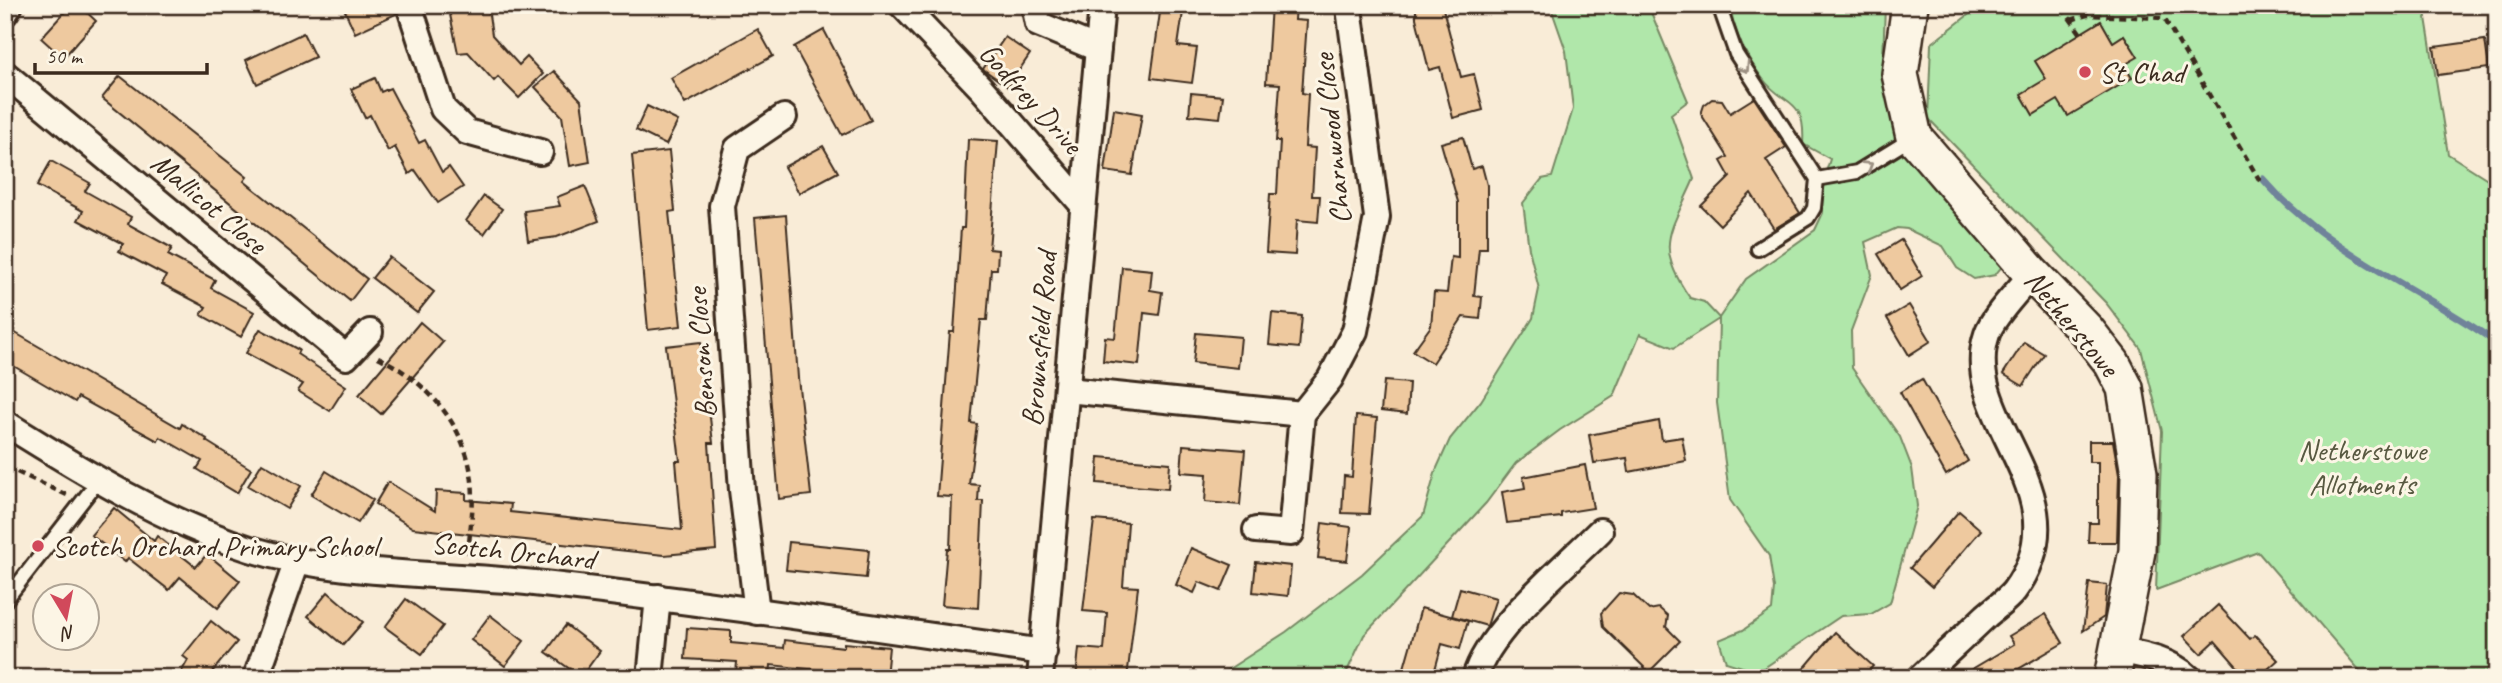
<svg xmlns="http://www.w3.org/2000/svg" width="2502" height="683" viewBox="0 0 2502 683" font-family="Caveat,sans-serif">
<style>
.green{fill:#b0e7aa;stroke:#768864;stroke-width:2}
.lines{fill:none;stroke-linecap:round;stroke-linejoin:round}
.stream{stroke:#6f839a;stroke-width:7}
.building{fill:#eec99f;stroke:#3b2a1e;stroke-width:2}
.lane-casing{stroke:#3b2a1e;stroke-width:18}
.street-casing{stroke:#3b2a1e;stroke-width:30}
.secondary-casing{stroke:#3b2a1e;stroke-width:40}
.path{stroke:#3b2a1e;stroke-width:4.5;stroke-dasharray:7 5;stroke-linecap:butt}
.lane{stroke:#fcf5e5;stroke-width:12}
.street{stroke:#fcf5e5;stroke-width:24}
.secondary{stroke:#fcf5e5;stroke-width:35}
.oneway{stroke:#9c9082}
.poi-dot{fill:#d1495b;stroke:#fcf5e5;stroke-width:2.5}
.labels{text-anchor:middle;stroke-width:6;stroke-linejoin:round;paint-order:stroke}
.poi-label{font-size:30px;fill:#3b2a1e;stroke:#fcf5e5;text-anchor:start}
.street-label{font-size:30px;fill:#3b2a1e;stroke:#fcf5e5}
.park-label{font-size:30px;fill:#585941;stroke:#fcf5e5}
</style>
<rect width="100%" height="100%" fill="#f9ecd7"/>
<filter id="ink" filterUnits="userSpaceOnUse"><feTurbulence type="fractalNoise" baseFrequency=".0143" numOctaves="2"/><feDisplacementMap in="SourceGraphic" scale="14" xChannelSelector="R" yChannelSelector="G"/><feConvolveMatrix kernelMatrix="1 2 1 2 8 2 1 2 1" color-interpolation-filters="sRGB"/></filter>
<g filter="url(#ink)">
<g class="green">
<path d="M1550 5H1648L1688 101 1671 114 1694 179C1671 232 1653 245 1690 298L1704 302 1719 318 1746 279 1815 230 1823 213 1818 198 1830 159 1803 144C1806 96 1784 107 1763 79 1748 60 1731 29 1731 5H1885L1883 61 1889 99 2003 265 1995 275 1974 279 1957 268 1943 246 1907 229 1897 228 1865 242 1872 275 1851 331 1852 368 1900 437 1912 468 1917 506 1890 603 1871 614 1841 616 1758 672 1726 662 1719 640 1743 630 1772 610 1774 588 1769 556 1730 500 1717 403 1719 319 1674 348 1640 334 1614 396 1560 430 1516 463 1486 503 1364 635 1344 678H1215L1286 632 1362 574 1423 516 1436 470 1450 439 1481 401 1533 318 1539 289 1529 249 1523 203 1542 179 1552 177 1573 109 1566 51Z"/>
<polygon points="1981,5 2424,5 2448,154 2497,185 2497,678 2366,678 2258,552 2156,590 2162,431 2141,349 2106,303 1928,118 1931,44"/>
</g>
<g class="lines">
<path class="stream" d="M2263 179C2328 254 2418 287 2497 343"/>
</g>
<g class="building">
<polygon points="71,5 79,5 96,21 63,58 41,38"/>
<polygon points="356,5 395,5 396,14 355,33 345,11"/>
<polygon points="448,5 471,5 472,10 488,8 492,35 519,65 527,57 543,74 519,98 498,77 494,81 468,52 458,53"/>
<polygon points="1161,5 1184,5 1178,46 1197,48 1192,83 1151,78"/>
<polygon points="1271,5 1296,5 1295,20 1307,21 1302,93 1308,94 1305,147 1315,148 1312,196 1320,196 1318,222 1297,220 1295,255 1266,253 1270,194 1277,194 1280,141 1276,141 1280,84 1266,83"/>
<polygon points="1416,5 1442,5 1461,77 1474,74 1483,110 1453,118 1440,67 1429,70 1416,18"/>
<polygon points="2101,21 2113,42 2124,35 2138,57 2124,65 2132,78 2068,116 2058,100 2033,115 2021,94 2046,79 2035,61"/>
<polygon points="758,29 773,56 685,104 671,78"/>
<polygon points="824,30 871,120 842,135 794,47"/>
<polygon points="303,33 315,57 257,84 246,60"/>
<polygon points="1005,37 1030,54 1008,87 983,69"/>
<polygon points="2485,40 2489,68 2438,75 2434,47"/>
<polygon points="554,71 581,100 590,162 570,166 562,116 535,87"/>
<polygon points="120,76 247,177 244,181 367,279 350,301 102,98"/>
<polygon points="375,78 381,92 390,88 419,143 425,140 442,172 449,167 463,187 438,203 415,170 409,174 395,147 388,151 370,115 365,118 351,89"/>
<polygon points="1191,93 1223,96 1220,118 1189,115"/>
<polygon points="1754,98 1786,147 1766,160 1800,213 1774,229 1751,193 1720,225 1701,206 1730,177 1721,161 1728,157 1701,114 1704,105 1712,99 1722,100 1730,113"/>
<polygon points="647,106 678,121 666,145 636,130"/>
<polygon points="1114,109 1142,114 1132,175 1105,171"/>
<polygon points="1463,137 1472,169 1482,166 1487,185 1487,248 1479,248 1474,296 1482,297 1480,319 1463,317 1432,363 1413,351 1431,326 1434,292 1447,293 1451,257 1458,258 1458,202 1441,143"/>
<polygon points="968,139 998,141 989,249 998,250 997,269 991,269 987,320 981,320 971,423 977,424 969,484 979,485 978,501 983,501 978,608 942,605 947,549 950,549 952,497 937,496 950,332 954,332 961,228 964,228"/>
<polygon points="823,146 838,172 799,193 784,167"/>
<polygon points="669,151 675,211 669,212 681,326 648,330 632,155"/>
<polygon points="51,161 90,183 85,191 131,217 128,224 172,248 168,255 215,280 211,288 254,312 241,337 201,315 206,307 162,284 166,276 119,251 123,244 78,220 83,211 37,186"/>
<polygon points="585,186 599,221 557,237 528,241 524,211 560,206 557,197"/>
<polygon points="484,196 502,209 484,234 466,221"/>
<polygon points="786,215 798,378 811,495 779,499 755,218"/>
<polygon points="1901,240 1922,276 1900,290 1878,254"/>
<polygon points="389,257 434,292 417,313 372,278"/>
<polygon points="1122,267 1152,270 1150,290 1162,292 1159,315 1144,313 1139,365 1103,361 1105,337 1115,338"/>
<polygon points="1909,305 1931,341 1909,355 1887,318"/>
<polygon points="1272,313 1302,316 1299,348 1269,345"/>
<polygon points="420,322 443,342 381,414 359,395"/>
<polygon points="5,327 180,428 182,424 207,439 206,441 251,469 237,493 197,469 202,461 160,437 158,441 78,397 75,402 5,361"/>
<polygon points="260,329 299,350 297,354 346,386 330,411 298,391 303,384 246,353"/>
<polygon points="1196,333 1241,337 1238,368 1193,363"/>
<polygon points="701,342 713,443 709,443 716,550 664,555 413,528 375,504 388,482 435,511 436,491 466,493 466,500 511,504 510,512 682,530 676,461 680,461 666,346"/>
<polygon points="2024,342 2044,354 2023,386 2003,374"/>
<polygon points="1922,379 1968,461 1946,475 1900,392"/>
<polygon points="1384,381 1409,383 1407,414 1381,411"/>
<polygon points="1356,416 1377,418 1369,514 1342,513 1344,476 1352,477"/>
<polygon points="1659,421 1662,440 1682,437 1686,461 1629,472 1627,458 1594,463 1589,435"/>
<polygon points="2089,441 2113,441 2119,475 2117,542 2088,542 2089,523 2098,523 2098,462 2089,462"/>
<polygon points="1183,445 1245,450 1240,505 1205,502 1207,474 1181,472"/>
<polygon points="1099,457 1170,463 1168,489 1097,483"/>
<polygon points="262,463 301,486 287,509 248,486"/>
<polygon points="1585,465 1593,508 1561,513 1561,517 1507,523 1502,492 1525,488 1523,477"/>
<polygon points="326,471 373,500 358,523 311,495"/>
<polygon points="114,508 154,541 157,536 196,567 207,554 240,581 218,608 180,577 169,590 128,558 125,562 91,535"/>
<polygon points="1959,511 1981,530 1932,587 1910,568"/>
<polygon points="1094,520 1128,523 1123,586 1138,587 1127,678 1076,678 1079,648 1104,650 1107,613 1083,611"/>
<polygon points="1322,523 1351,527 1347,561 1318,558"/>
<polygon points="789,542 869,550 866,578 786,570"/>
<polygon points="1191,548 1232,565 1221,591 1199,582 1194,593 1176,585"/>
<polygon points="1256,562 1291,566 1288,596 1253,592"/>
<polygon points="2089,583 2107,585 2104,617 2083,631"/>
<polygon points="1460,588 1496,598 1487,626 1452,616"/>
<polygon points="328,592 363,622 343,645 308,616"/>
<polygon points="1619,593 1633,595 1649,610 1659,608 1668,616 1666,627 1680,641 1649,672 1603,627 1601,613"/>
<polygon points="406,599 443,626 422,654 385,627"/>
<polygon points="2218,605 2250,639 2255,635 2278,660 2258,678 2247,678 2215,641 2201,654 2184,636"/>
<polygon points="1421,608 1468,621 1460,649 1442,644 1433,677 1404,668"/>
<polygon points="2046,614 2063,643 2003,678 1957,678 2014,644 2009,636"/>
<polygon points="490,615 524,641 505,666 471,640"/>
<polygon points="211,621 237,642 207,678 178,678 188,660 183,656"/>
<polygon points="566,625 600,651 581,677 546,652"/>
<polygon points="687,628 731,631 731,643 784,648 785,640 844,647 844,643 889,647 886,677 771,665 770,677 736,673 737,662 685,659"/>
<polygon points="1835,632 1873,666 1863,678 1796,678"/>
</g>
<g class="lines">
<defs>
<g id="lane">
<polyline points="1722,5 1722,14 1736,54 1817,179 1814,208 1808,218 1758,249"/>
<polyline points="1817,179 1857,172 1914,137"/>
<polyline points="5,601 98,481"/>
</g>
<g id="street">
<polyline points="409,5 443,109 467,132 540,152"/>
<polyline points="902,5 982,89 1082,204"/>
<polyline points="1034,5 1038,24 1098,49"/>
<polyline points="5,13 10,5"/>
<polyline points="5,74 346,357 370,332"/>
<polyline points="1067,390 1302,414 1330,379 1355,331 1377,217 1349,8"/>
<path d="M5 423C83 472 163 521 250 549 342 577 440 572 534 583 705 602 874 628 1044 652"/>
<polyline points="1256,530 1291,533 1302,414"/>
<polyline points="757,612 742,490 722,206 737,149 784,117"/>
<path d="M2118 650C2143 655 2170 660 2189 678"/>
<polyline points="256,678 297,561"/>
<polyline points="650,678 658,597"/>
<polyline points="1040,678 1102,5"/>
<path d="M1475 678C1487 631 1565 566 1600 531"/>
<path d="M1920 678C1942 657 1964 637 1986 616 1995 608 2007 600 2014 591 2086 493 1958 419 1987 334 1993 316 2019 290 2032 274"/>
</g>
<polyline id="secondary" points="1910,5 1900,74 1914,137 2032,274 2087,331 2112,363 2125,388 2139,474 2137,551 2112,678"/>
</defs>
<use href="#lane" class="lane-casing"/>
<use href="#street" class="street-casing"/>
<use href="#secondary" class="secondary-casing"/>
<g class="path">
<polyline points="2038,5 2063,9 2081,34"/>
<polyline points="2071,20 2087,15 2164,18 2260,181"/>
<path d="M378 357C426 381 466 424 472 481 475 505 469 533 468 557"/>
<polyline points="6,467 67,495"/>
</g>
<use href="#lane" class="lane"/>
<use href="#street" class="street"/>
<use href="#secondary" class="secondary"/>
</g>
<defs><path id="oneway-chevron" d="M-2-3.5L2.5 0L-2 3.5" fill="none" stroke-width="1.6" stroke-linecap="round" stroke-linejoin="round" transform="scale(1.75)"/></defs>
<g class="oneway">
<use href="#oneway-chevron" transform="translate(1745 68) rotate(57)"/>
<use href="#oneway-chevron" transform="translate(1868 166) rotate(-32)"/>
</g>
</g>
<g class="poi-dot">
<circle cx="2085" cy="72" r="7"/>
<circle cx="38" cy="546" r="7"/>
</g>
<g class="labels">
<g class="poi-label">
<text x="2099" y="82">St Chad</text>
<text x="52" y="556">Scotch Orchard Primary School</text>
</g>
<g class="street-label">
<text transform="translate(1031 98) rotate(48)" y="10">Godfrey Drive</text>
<text transform="translate(1332 139) rotate(-96)" y="10">Charnwood Close</text>
<text transform="translate(209 203) rotate(40)" y="10">Mallicot Close</text>
<text transform="translate(2072 323) rotate(50)" y="10">Netherstowe</text>
<text transform="translate(1039 339) rotate(-85)" y="10">Brownsfield Road</text>
<text transform="translate(701 353) rotate(-94)" y="10">Benson Close</text>
<text transform="translate(513 551) rotate(6)" y="10">Scotch Orchard</text>
</g>
<g class="park-label">
<text x="2362" y="460">Netherstowe<tspan x="2362" dy="34">Allotments</tspan></text>
</g>
</g>
<rect width="2502" height="683" fill="none" stroke="#fcf5e5" stroke-width="28"/>
<rect x="14" y="14" width="2474" height="655" fill="none" stroke="#3b2a1e" stroke-width="2.5" filter="url(#ink)"/>
<g transform="translate(66 617) rotate(170)"><circle r="33" fill="#fcf5e5" stroke="#afa495" stroke-width="2"/>
<path d="M0-5L12 26L0 18L-12 26Z" fill="#d1495b"/>
<text y="-10" font-size="19" font-weight="bold" text-anchor="middle" fill="#3b2a1e">N</text>
</g>
<path d="M35 63v10h172v-10" fill="none" stroke="#3b2a1e" stroke-width="3.5"/>
<text x="46" y="63" font-size="21" fill="#3b2a1e" stroke="#fcf5e5" stroke-width="5" paint-order="stroke">50 m</text>
</svg>
